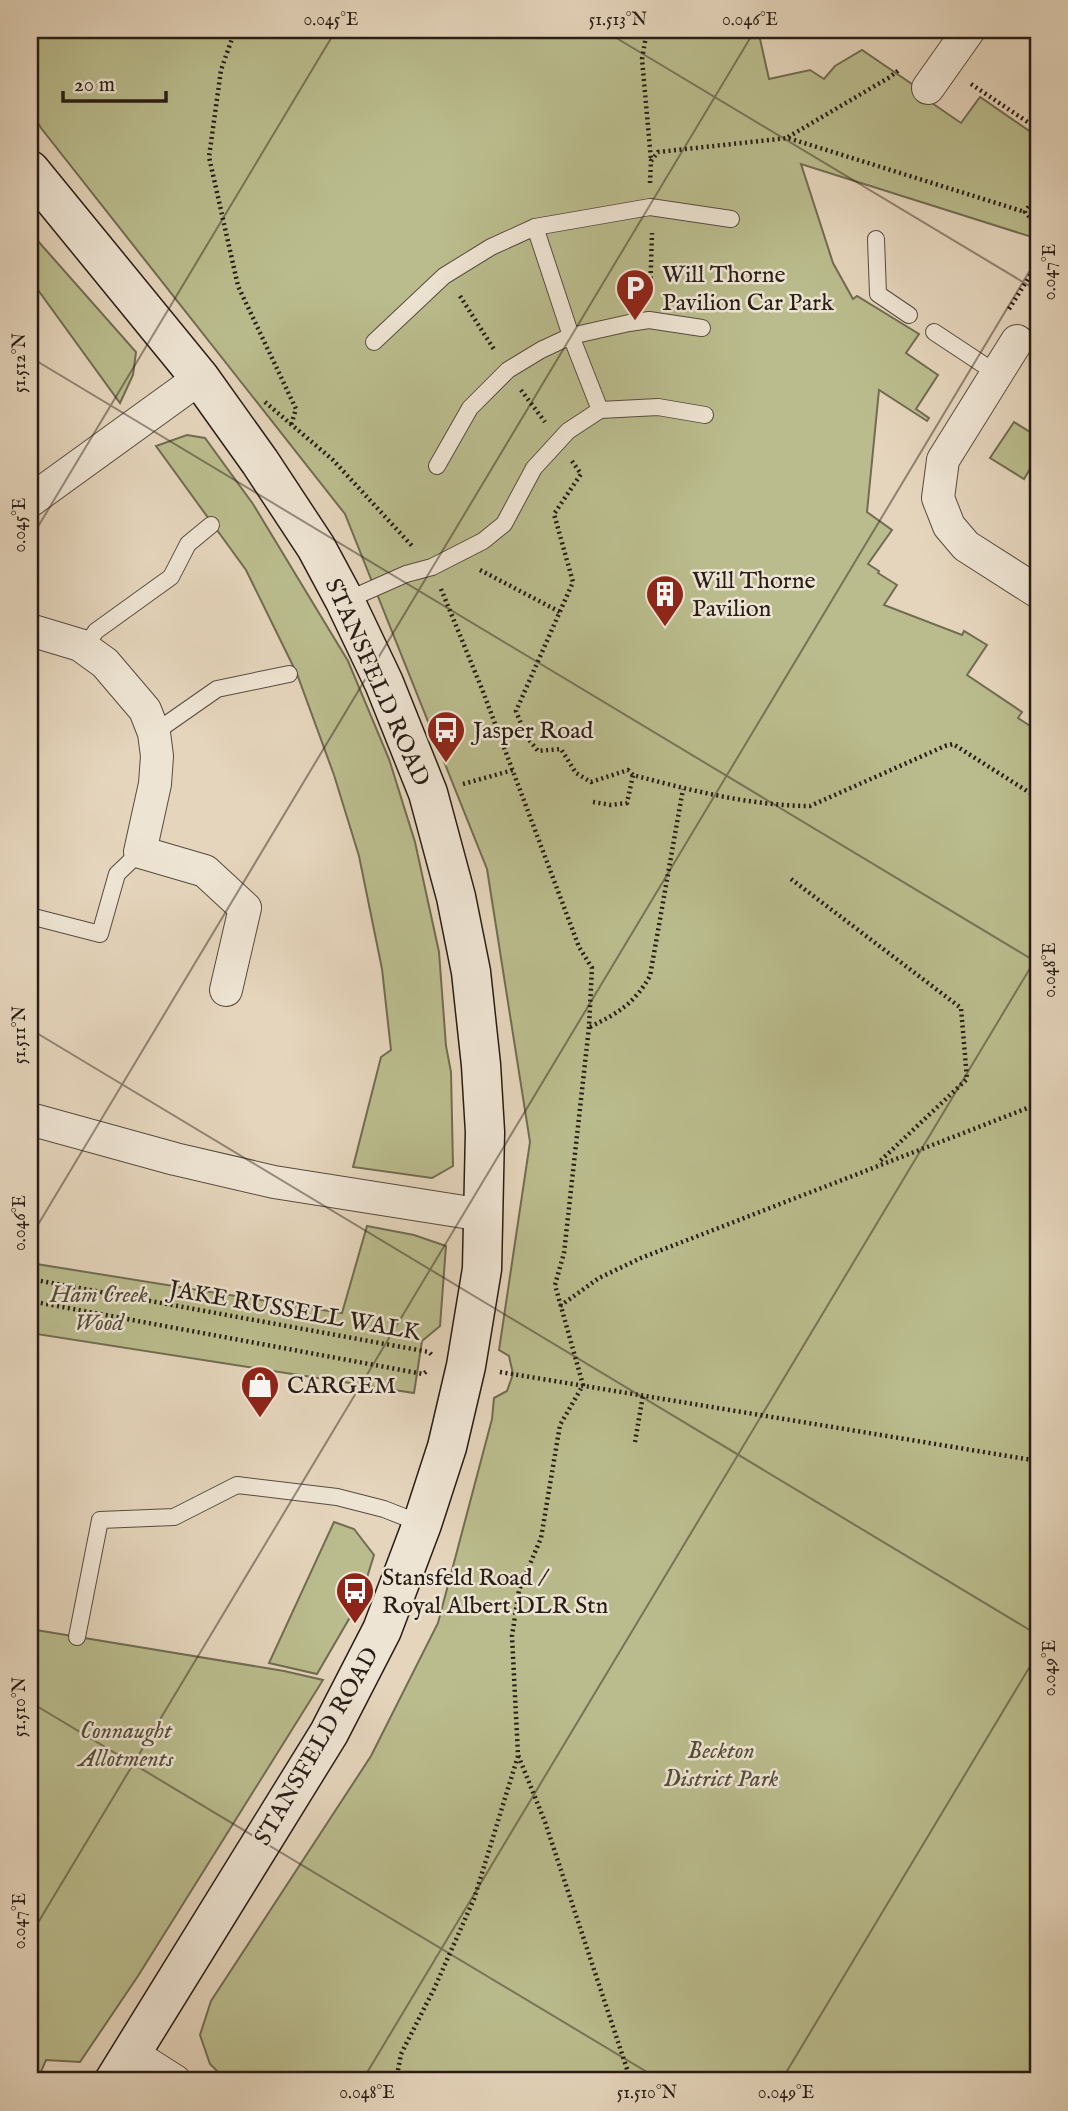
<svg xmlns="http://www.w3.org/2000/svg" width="1068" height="2111" viewBox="0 0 1068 2111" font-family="'IM FELL English',serif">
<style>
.green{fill:#babc8d;stroke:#716c52;stroke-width:2}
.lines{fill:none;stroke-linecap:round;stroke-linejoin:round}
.lane-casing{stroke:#574b40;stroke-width:18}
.street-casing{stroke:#574b40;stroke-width:34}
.secondary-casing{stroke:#281d16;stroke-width:41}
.path{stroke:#281d16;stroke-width:4.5;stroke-dasharray:2 3.5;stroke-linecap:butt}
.lane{stroke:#eee4d3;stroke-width:16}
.street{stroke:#eee4d3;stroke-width:32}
.secondary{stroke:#eee4d3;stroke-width:38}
.ticks{fill:none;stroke:#281d16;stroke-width:2;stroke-opacity:0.45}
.labels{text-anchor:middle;stroke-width:5;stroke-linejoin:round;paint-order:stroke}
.poi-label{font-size:24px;fill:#281d16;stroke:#eee4d3;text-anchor:start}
.street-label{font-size:24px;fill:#281d16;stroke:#eee4d3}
.park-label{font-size:24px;font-style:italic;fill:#544d3a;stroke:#eee4d3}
.neatline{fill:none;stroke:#281d16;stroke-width:2.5}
.ticks-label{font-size:18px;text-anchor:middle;fill:#281d16}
</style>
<rect width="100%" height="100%" fill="#e5d5bc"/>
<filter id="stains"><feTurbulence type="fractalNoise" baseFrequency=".00286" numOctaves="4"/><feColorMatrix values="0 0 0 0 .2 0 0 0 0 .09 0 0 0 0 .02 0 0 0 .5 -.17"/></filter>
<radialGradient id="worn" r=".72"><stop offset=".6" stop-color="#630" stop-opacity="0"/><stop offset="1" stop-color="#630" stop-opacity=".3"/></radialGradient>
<g class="green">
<polygon points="30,30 758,30 769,79 810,70 824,79 835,66 862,50 931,97 929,101 961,123 980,97 1038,137 1038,239 801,164 833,263 853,299 857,296 919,334 906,353 938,375 916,409 929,418 927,421 879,390 867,512 892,530 868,564 879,571 878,573 897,585 884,605 962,635 964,631 987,645 967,675 1022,712 1018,718 1038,731 1038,2081 227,2081 210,2064 200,2035 211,2001 371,1756 438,1623 492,1419 494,1398 507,1391 513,1374 509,1356 499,1350 530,1142 487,869 345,514 41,128 30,110"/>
<polygon points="30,232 136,352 133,375 120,403 30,279"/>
<polygon points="1014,422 1038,437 1038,455 1024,479 990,458"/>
<polygon points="187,435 205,438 253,504 348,661 389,759 415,842 439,952 446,1046 451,1072 453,1166 432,1178 353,1167 381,1057 391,1050 382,969 359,856 334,775 297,674 246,570 156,446"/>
<polygon points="367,1226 414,1235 446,1246 440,1326 422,1341 414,1393 30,1333 30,1263 342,1313"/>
<polygon points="334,1522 354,1529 374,1555 360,1600 317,1674 269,1663"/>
<polygon points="30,1629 284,1671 323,1680 138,1976 80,2062 46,2060 37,2081 30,2081"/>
</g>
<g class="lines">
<defs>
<g id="lane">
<polyline points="535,227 571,336 600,410"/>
<polyline points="876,239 878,294 909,315"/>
<polyline points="934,332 996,373"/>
<polyline points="374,342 444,276 491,247 535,227 650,207 731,219"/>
<polyline points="437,466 470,408 508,370 541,350 571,336 629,323 649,320 702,328"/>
<polyline points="345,601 406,574 432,567 483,541 504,524 534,468 568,431 600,410 658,407 705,415"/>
<polyline points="84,648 96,631 171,577 188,544 211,525"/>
<polyline points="154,733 217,689 289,674"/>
<polyline points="30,916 100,934 117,874 140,852"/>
<polyline points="77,1637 100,1520 174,1517 237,1485 337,1497 384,1509 422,1524"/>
</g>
<g id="street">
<polyline points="928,88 969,30"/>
<polyline points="1017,341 943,460 938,498 949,526 966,546 1038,592"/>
<polyline points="30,501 200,378"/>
<polyline points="30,630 80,645 105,663 145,710 154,733 157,756 155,784 140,852 205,871 245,908 226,990"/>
<polyline points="30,1119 175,1159 274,1182 483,1215"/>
<polyline points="131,2053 175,2081"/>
</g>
<polyline id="secondary" points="30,170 200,378 260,462 316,547 345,601 384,683 428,793 456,897 471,972 481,1065 485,1132 482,1269 466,1366 447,1447 422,1524 382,1630 329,1733 114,2081"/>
</defs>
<use href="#lane" class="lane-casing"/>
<use href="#street" class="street-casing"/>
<use href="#secondary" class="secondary-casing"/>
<g class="path">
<polyline points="235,30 221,70 209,157 238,286 296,409 291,425"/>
<polyline points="647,30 642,59 651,160"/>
<polyline points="971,84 1038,129"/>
<polyline points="788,137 890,77 900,69"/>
<polyline points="650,183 651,161 658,152 788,138 1025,212"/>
<polyline points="1038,193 1025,212 1038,227"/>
<polyline points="650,295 652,233"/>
<polyline points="460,296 495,351"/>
<polyline points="1009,309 1038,263"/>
<polyline points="521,390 545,422"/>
<polyline points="265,402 333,460 413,547"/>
<path d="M572 461 581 474 554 514 573 582 516 711 526 736 538 751 561 749 576 773 591 782 628 770 633 775C689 790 752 806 810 806L945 746 953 744 1038 798"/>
<polyline points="480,570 560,612"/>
<polyline points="441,589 482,689 579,947 592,968 589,1027 564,1253 555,1285 583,1385 560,1425 541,1538 519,1590 512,1636 518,1755 545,1822 631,2081"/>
<polyline points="463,784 513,770"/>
<polyline points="593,802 611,805 627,803 633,775"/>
<polyline points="791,879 961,1008 967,1079 878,1163"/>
<path d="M590 1027C618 1013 634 1004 650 976L683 789"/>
<polyline points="30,1279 429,1352 432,1355"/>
<polyline points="30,1301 423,1374 427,1371"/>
<polyline points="560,1306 599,1278 641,1258 1038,1104"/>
<polyline points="500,1372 1038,1461"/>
<polyline points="635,1442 643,1395"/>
<polyline points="396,2081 401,2054 434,1989 474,1899 518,1756"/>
</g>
<use href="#lane" class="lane"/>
<use href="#street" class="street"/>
<use href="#secondary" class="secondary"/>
</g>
<path class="ticks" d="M603 30 1038 291M30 357 1038 963M30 540 336 30M30 1029 1038 1635M30 1238 755 30M30 1702 662 2081M30 1936 1038 257M362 2081 1038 955M781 2081 1038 1653"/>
<defs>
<symbol id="parking-pin" viewBox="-11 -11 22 30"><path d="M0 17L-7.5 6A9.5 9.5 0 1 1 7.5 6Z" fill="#8f2418" stroke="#eee4d3"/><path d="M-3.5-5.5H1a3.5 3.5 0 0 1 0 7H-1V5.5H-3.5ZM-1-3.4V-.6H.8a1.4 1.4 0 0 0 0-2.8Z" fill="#fff"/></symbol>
<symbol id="building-pin" viewBox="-11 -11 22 30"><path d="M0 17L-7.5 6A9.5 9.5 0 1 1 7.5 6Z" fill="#8f2418" stroke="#eee4d3"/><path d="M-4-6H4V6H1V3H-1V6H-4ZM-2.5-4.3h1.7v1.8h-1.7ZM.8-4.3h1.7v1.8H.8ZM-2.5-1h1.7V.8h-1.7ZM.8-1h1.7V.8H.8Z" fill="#fff"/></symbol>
<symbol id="bus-pin" viewBox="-11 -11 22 30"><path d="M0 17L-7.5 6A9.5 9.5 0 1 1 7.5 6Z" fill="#8f2418" stroke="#eee4d3"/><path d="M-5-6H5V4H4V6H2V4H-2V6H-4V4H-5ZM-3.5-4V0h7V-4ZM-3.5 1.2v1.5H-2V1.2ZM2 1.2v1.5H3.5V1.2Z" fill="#fff"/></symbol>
<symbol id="shop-pin" viewBox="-11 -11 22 30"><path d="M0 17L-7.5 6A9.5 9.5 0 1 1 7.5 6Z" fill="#8f2418" stroke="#eee4d3"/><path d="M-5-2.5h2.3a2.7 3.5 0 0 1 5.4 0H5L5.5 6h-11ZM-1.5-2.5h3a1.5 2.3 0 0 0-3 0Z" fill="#fff"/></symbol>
</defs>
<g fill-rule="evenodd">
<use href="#parking-pin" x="613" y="266" width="44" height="60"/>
<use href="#building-pin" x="643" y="572" width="44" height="60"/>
<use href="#bus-pin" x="424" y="708" width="44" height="60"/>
<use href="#shop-pin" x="238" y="1363" width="44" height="60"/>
<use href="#bus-pin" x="333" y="1569" width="44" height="60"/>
</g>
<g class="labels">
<g class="poi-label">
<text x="662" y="282">Will Thorne<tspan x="662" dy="28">Pavilion Car Park</tspan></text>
<text x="692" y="588">Will Thorne<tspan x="692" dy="28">Pavilion</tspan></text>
<text x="473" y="738">Jasper Road</text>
<text x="287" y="1393">CARGEM</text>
<text x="382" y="1585">Stansfeld Road /<tspan x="382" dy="28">Royal Albert DLR Stn</tspan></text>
</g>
<g class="street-label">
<text transform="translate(378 682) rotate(66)" y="8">STANSFELD ROAD</text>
<text transform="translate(295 1310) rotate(10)" y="8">JAKE RUSSELL WALK</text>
<text transform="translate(316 1746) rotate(-60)" y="8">STANSFELD ROAD</text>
</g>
<g class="park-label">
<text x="99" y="1302">Ham Creek<tspan x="99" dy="28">Wood</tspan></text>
<text x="126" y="1738">Connaught<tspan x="126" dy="28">Allotments</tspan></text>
<text x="721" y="1758">Beckton<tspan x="721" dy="28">District Park</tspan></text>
</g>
</g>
<rect width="1068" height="2111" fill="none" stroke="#e5d5bc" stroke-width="77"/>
<path d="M63 91v10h103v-10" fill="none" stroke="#281d16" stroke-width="3.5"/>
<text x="74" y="91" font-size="21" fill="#281d16" stroke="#eee4d3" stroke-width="5" paint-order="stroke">20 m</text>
<rect x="38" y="38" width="992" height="2034" class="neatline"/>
<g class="ticks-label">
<text x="331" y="25">0.045°E</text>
<text x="618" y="25">51.513°N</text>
<text x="750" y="25">0.046°E</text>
<text transform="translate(1049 272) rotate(-90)" y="6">0.047°E</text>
<text transform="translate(19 363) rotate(-90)" y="6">51.512°N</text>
<text transform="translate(19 525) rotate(-90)" y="6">0.045°E</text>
<text transform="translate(1049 970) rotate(-90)" y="6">0.048°E</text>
<text transform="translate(19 1035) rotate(-90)" y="6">51.511°N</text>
<text transform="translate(19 1223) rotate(-90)" y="6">0.046°E</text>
<text transform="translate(1049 1668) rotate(-90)" y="6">0.049°E</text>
<text transform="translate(19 1707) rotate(-90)" y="6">51.510°N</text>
<text transform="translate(19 1921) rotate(-90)" y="6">0.047°E</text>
<text x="367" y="2098">0.048°E</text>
<text x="647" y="2098">51.510°N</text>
<text x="786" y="2098">0.049°E</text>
</g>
<rect width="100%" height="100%" filter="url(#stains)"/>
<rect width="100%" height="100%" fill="url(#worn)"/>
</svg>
